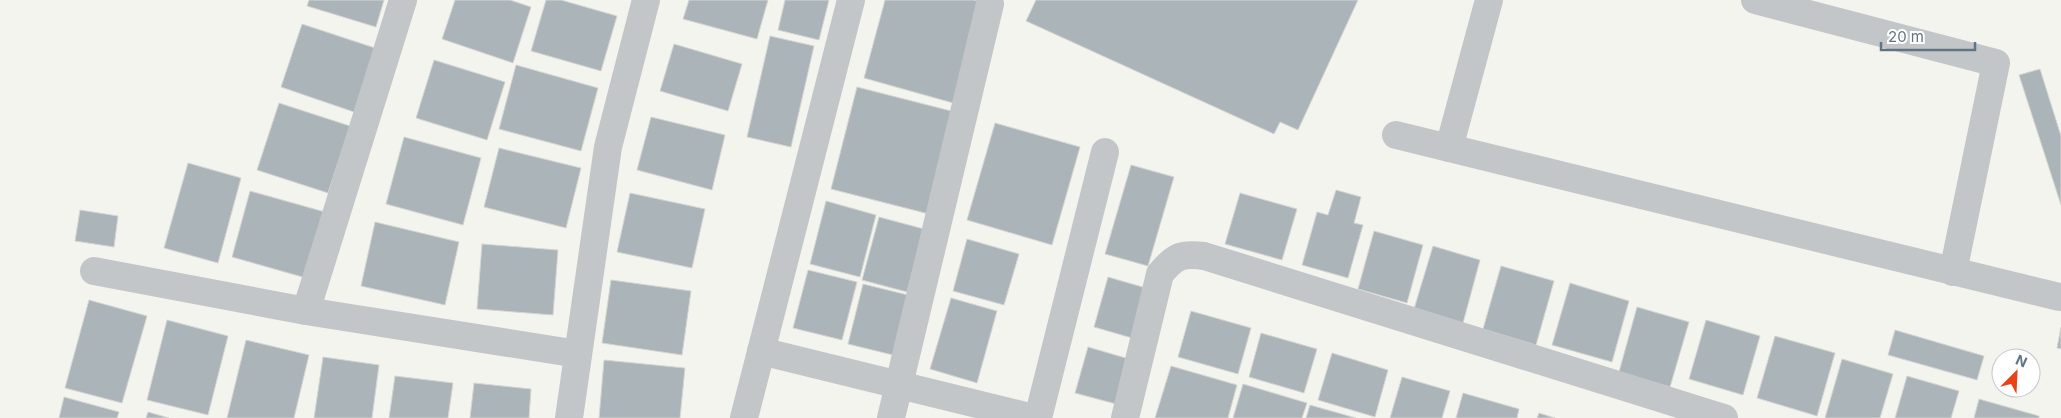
<svg xmlns="http://www.w3.org/2000/svg" width="2061" height="418" viewBox="0 0 2061 418" font-family="Inter,sans-serif">
<style>
.building{fill:#abb4b8;stroke:#d5d5d2}
.lines{fill:none;stroke-linecap:round;stroke-linejoin:round}
.street{stroke:#c3c6c9;stroke-width:28}
</style>
<rect width="100%" height="100%" fill="#f4f4ef"/>
<g class="building">
<polygon points="309,0 384,0 376,27 307,6"/>
<polygon points="455,0 510,0 531,7 513,63 442,39"/>
<polygon points="546,0 561,0 617,16 601,71 531,51"/>
<polygon points="689,0 768,0 757,39 683,19"/>
<polygon points="785,0 829,0 819,40 778,30"/>
<polygon points="885,0 974,0 982,2 953,103 864,78"/>
<polygon points="1036,0 1358,0 1298,130 1280,122 1274,134 1026,21"/>
<polygon points="302,24 375,48 354,112 281,87"/>
<polygon points="770,36 814,46 791,147 747,137"/>
<polygon points="674,44 742,64 728,111 660,91"/>
<polygon points="434,60 505,82 487,140 416,118"/>
<polygon points="516,65 598,88 581,151 499,129"/>
<polygon points="2040,69 2061,136 2061,205 2019,75"/>
<polygon points="857,87 955,112 929,214 831,189"/>
<polygon points="279,103 350,126 328,193 257,170"/>
<polygon points="651,117 725,135 712,190 637,170"/>
<polygon points="995,123 1080,147 1052,245 967,220"/>
<polygon points="404,137 481,158 463,225 386,204"/>
<polygon points="499,148 581,168 566,228 484,207"/>
<polygon points="188,163 241,178 218,263 164,248"/>
<polygon points="1131,165 1174,177 1148,266 1105,254"/>
<polygon points="1336,190 1361,197 1354,223 1363,225 1348,278 1302,265 1317,212 1328,215"/>
<polygon points="250,191 325,212 306,278 232,257"/>
<polygon points="630,193 705,209 692,268 617,252"/>
<polygon points="1240,193 1297,209 1282,260 1225,244"/>
<polygon points="826,201 876,215 860,277 810,264"/>
<polygon points="80,210 118,216 114,247 75,241"/>
<polygon points="879,217 924,229 907,292 862,280"/>
<polygon points="375,222 459,242 445,305 361,286"/>
<polygon points="1374,231 1423,245 1407,303 1358,289"/>
<polygon points="967,239 1019,254 1004,305 953,291"/>
<polygon points="482,244 558,250 553,315 477,309"/>
<polygon points="1433,246 1480,260 1463,323 1414,309"/>
<polygon points="1501,266 1554,281 1536,345 1483,329"/>
<polygon points="808,270 857,282 842,340 793,328"/>
<polygon points="1108,277 1146,288 1132,338 1094,327"/>
<polygon points="611,280 691,291 682,355 602,343"/>
<polygon points="1570,283 1629,301 1612,362 1552,345"/>
<polygon points="863,284 908,295 893,355 848,344"/>
<polygon points="951,298 997,311 977,383 930,369"/>
<polygon points="89,300 147,316 122,403 65,388"/>
<polygon points="1637,307 1689,322 1670,387 1619,372"/>
<polygon points="1191,311 1251,328 1238,374 1178,357"/>
<polygon points="167,320 228,336 208,415 147,400"/>
<polygon points="1706,320 1760,336 1743,395 1689,379"/>
<polygon points="2061,327 2061,349 2057,348"/>
<polygon points="1895,330 1984,356 1977,380 1888,355"/>
<polygon points="1261,333 1317,349 1304,393 1249,377"/>
<polygon points="1775,336 1835,353 1817,416 1757,398"/>
<polygon points="246,340 309,355 294,418 227,418"/>
<polygon points="1088,347 1129,359 1116,404 1075,393"/>
<polygon points="1332,353 1388,370 1375,417 1318,400"/>
<polygon points="323,357 379,365 372,418 314,418"/>
<polygon points="1842,359 1893,374 1880,418 1825,418"/>
<polygon points="604,360 685,368 680,418 599,418"/>
<polygon points="1171,366 1237,385 1228,418 1155,418"/>
<polygon points="395,376 453,383 448,418 389,418"/>
<polygon points="1907,376 1959,391 1951,418 1895,418"/>
<polygon points="1402,377 1450,391 1442,418 1390,418"/>
<polygon points="474,383 531,389 529,418 470,418"/>
<polygon points="1243,384 1307,403 1302,418 1233,418"/>
<polygon points="1463,393 1519,409 1517,418 1456,418"/>
<polygon points="64,397 119,412 117,418 59,418"/>
<polygon points="1979,399 2039,416 2039,418 1974,418"/>
<polygon points="1310,405 1356,418 1306,418"/>
<polygon points="148,412 169,418 146,418"/>
<polygon points="1539,413 1555,418 1537,418"/>
</g>
<g class="lines">
<g class="street">
<polyline points="1755,0 1996,63 1953,272"/>
<polyline points="1396,135 2059,297"/>
<polyline points="1449,148 1489,0"/>
<polyline points="94,271 306,311 578,354"/>
<polyline points="306,311 403,0"/>
<polyline points="761,351 1034,418"/>
<polyline points="569,418 608,147 646,0"/>
<polyline points="744,418 851,0"/>
<polyline points="891,418 990,4"/>
<polyline points="1038,418 1105,152"/>
<path d="M1125 418 1160 274C1175 256 1181 253 1204 256L1724 418"/>
</g>
</g>
<g transform="translate(2016 373) rotate(24)"><circle r="24" fill="#ffffff" stroke="#c0c7cd"/>
<path d="M0-4L9 19L0 12L-9 19Z" fill="#eb4118"/>
<text y="-8" font-size="14" font-weight="bold" text-anchor="middle" fill="#617482">N</text>
</g>
<path d="M1881 42v8h94v-8" fill="none" stroke="#617482" stroke-width="2.5"/>
<text x="1888" y="42" font-size="15" fill="#617482" stroke="#ffffff" stroke-width="4" paint-order="stroke">20 m</text>
</svg>
